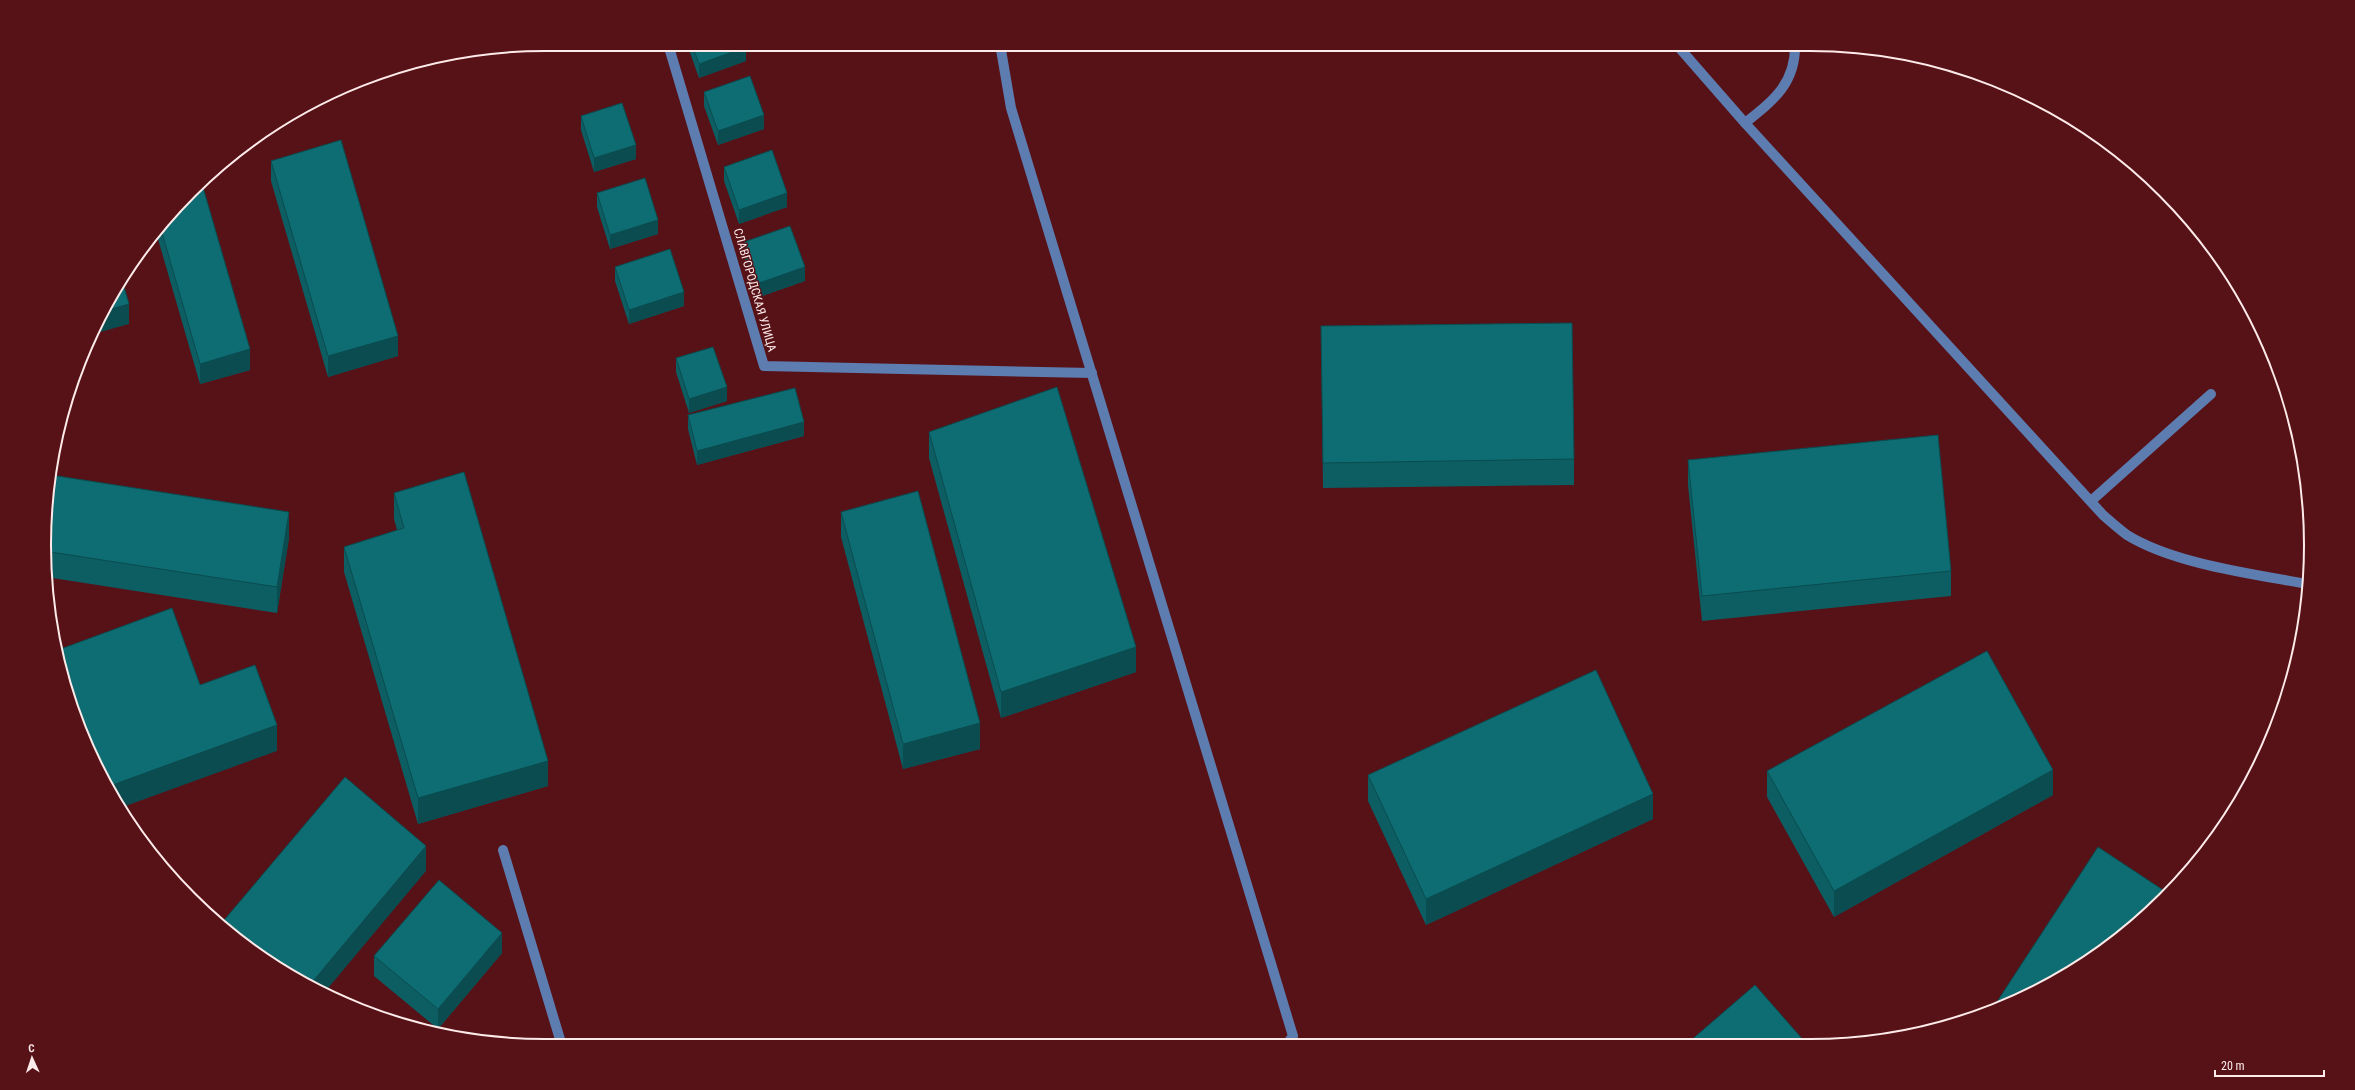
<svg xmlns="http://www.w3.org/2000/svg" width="2355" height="1090" viewBox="0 0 2355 1090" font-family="'Roboto Condensed',sans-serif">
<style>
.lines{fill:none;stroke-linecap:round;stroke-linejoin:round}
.minor{stroke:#5d7cb0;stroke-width:10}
.wall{fill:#0c5e62}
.shaded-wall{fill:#0a4c50}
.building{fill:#0e6d72;stroke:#0a4c50}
.labels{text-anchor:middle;stroke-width:3;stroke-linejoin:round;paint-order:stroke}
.street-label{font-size:12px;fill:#fdebea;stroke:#571218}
.rim{fill:none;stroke:#fdebea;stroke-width:2}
</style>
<rect width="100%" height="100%" fill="#571218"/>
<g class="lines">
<g class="minor">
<polyline points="668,44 764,366 1092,373"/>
<polyline points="1000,44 1011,108 1293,1036 1287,1044"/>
<path d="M1676 44 1745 123 2103 515C2111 522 2119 529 2127 535 2174 564 2253 574 2307 584"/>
<path d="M1745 123C1774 100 1796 83 1795 44"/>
<polyline points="2091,501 2211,394"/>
<polyline points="503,850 562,1046"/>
</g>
</g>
<g class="wall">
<polygon points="687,44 745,44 746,61 699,78"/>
<polygon points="704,92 764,129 718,145 704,106"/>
<polygon points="581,116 636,159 594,172 581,130"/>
<polygon points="271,161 398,356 328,377 271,181"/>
<polygon points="724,167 787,207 739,224 724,181"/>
<polygon points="597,193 658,234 610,249 597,207"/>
<polygon points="168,215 250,370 200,384 156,232"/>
<polygon points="744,242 805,281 759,297 744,256"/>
<polygon points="615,267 684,306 629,324 615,281"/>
<polygon points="1321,326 1574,459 1574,485 1323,488"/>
<polygon points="676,358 727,401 689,413 676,372"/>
<polygon points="688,415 804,436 697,465 688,429"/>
<polygon points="929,432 1136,672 1001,718 929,458"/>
<polygon points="1688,460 1951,571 1951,596 1702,621 1688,485"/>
<polygon points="394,493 548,786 418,824 344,572 344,547 397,530 394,519"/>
<polygon points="841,512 980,749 903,769 841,537"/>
<polygon points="289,538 277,613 46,577 44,545"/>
<polygon points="1767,771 2053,795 1834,917 1767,797"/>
<polygon points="1368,775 1653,819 1426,925 1368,801"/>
<polygon points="502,953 438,1029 374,976 374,956"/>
</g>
<g class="shaded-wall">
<polygon points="746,47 746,61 699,78 699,64"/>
<polygon points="764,115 764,129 718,145 718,131"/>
<polygon points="636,145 636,159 594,172 594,158"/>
<polygon points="787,193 787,207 739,224 739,210"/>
<polygon points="658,220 658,234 610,249 610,235"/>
<polygon points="805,267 805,281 759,297 759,283"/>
<polygon points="684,292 684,306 629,324 629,310"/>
<polygon points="129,304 129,324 93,334 104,311"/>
<polygon points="398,336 398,356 328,377 328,356"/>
<polygon points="250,349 250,370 200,384 200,364"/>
<polygon points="727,387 727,401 689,413 689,399"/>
<polygon points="804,422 804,436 697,465 697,451"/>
<polygon points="289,512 289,538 277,613 277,587"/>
<polygon points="1136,647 1136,672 1001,718 1001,692"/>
<polygon points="980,723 980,749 903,769 903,744"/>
<polygon points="277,725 277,751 120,808 111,795 107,787"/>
<polygon points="548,761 548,786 418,824 418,798"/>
<polygon points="2053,770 2053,795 1834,917 1834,891"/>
<polygon points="1653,794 1653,819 1426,925 1426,899"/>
<polygon points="426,846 426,871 324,993 309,986"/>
<polygon points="502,933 502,953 438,1029 438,1009"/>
</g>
<g class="building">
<polygon points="692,44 745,44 746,47 699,64"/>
<polygon points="750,76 764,115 718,131 704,92"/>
<polygon points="622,103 636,145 594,158 581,116"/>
<polygon points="341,140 398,336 328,356 271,161"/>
<polygon points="772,150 787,193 739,210 724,167"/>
<polygon points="645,178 658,220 610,235 597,193"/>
<polygon points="202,184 250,349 200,364 160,226 168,215 197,186"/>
<polygon points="790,226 805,267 759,283 744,242"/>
<polygon points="670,249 684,292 629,310 615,267"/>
<polygon points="122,280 129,304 104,311 111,295"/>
<polygon points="1572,323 1574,459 1323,463 1321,326"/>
<polygon points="713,347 727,387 689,399 676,358"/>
<polygon points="1057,387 1136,647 1001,692 929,432"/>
<polygon points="795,388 804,422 697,451 688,415"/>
<polygon points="1938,435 1951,571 1702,596 1688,460"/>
<polygon points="464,472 548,761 418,798 344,547 404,528 394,493"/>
<polygon points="51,475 289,512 277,587 44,551 44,545"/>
<polygon points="918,491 980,723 903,744 841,512"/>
<polygon points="172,608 200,685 255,665 277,725 107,787 71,706 58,650"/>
<polygon points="1987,651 2053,770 1834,891 1767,771"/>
<polygon points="1596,670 1653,794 1426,899 1368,775"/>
<polygon points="345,777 426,846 309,986 294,979 220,925"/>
<polygon points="2098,847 2166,892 2115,942 2002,1008 1991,1011"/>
<polygon points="439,880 502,933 438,1009 374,956"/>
<polygon points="1755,985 1805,1042 1689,1042"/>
</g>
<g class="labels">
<g class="street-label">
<text transform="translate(755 290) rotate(74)" y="4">СЛАВГОРОДСКАЯ УЛИЦА</text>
</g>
</g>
<path d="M0 0H2355V1090H0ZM545 51H1810A494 494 0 0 1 2304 545V545A494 494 0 0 1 1810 1039H545A494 494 0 0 1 51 545V545A494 494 0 0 1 545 51Z" fill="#571218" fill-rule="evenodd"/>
<path class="rim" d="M545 51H1810A494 494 0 0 1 2304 545V545A494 494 0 0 1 1810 1039H545A494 494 0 0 1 51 545V545A494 494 0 0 1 545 51Z"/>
<g transform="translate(32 1058) rotate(357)" stroke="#571218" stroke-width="3" paint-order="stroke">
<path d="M0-3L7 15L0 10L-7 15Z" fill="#fdebea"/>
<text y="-6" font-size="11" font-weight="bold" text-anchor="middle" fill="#fdebea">С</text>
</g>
<path d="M2215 1070v6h109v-6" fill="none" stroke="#fdebea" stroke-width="2"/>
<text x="2221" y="1070" font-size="12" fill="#fdebea" stroke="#571218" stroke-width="3" paint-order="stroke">20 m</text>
</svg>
